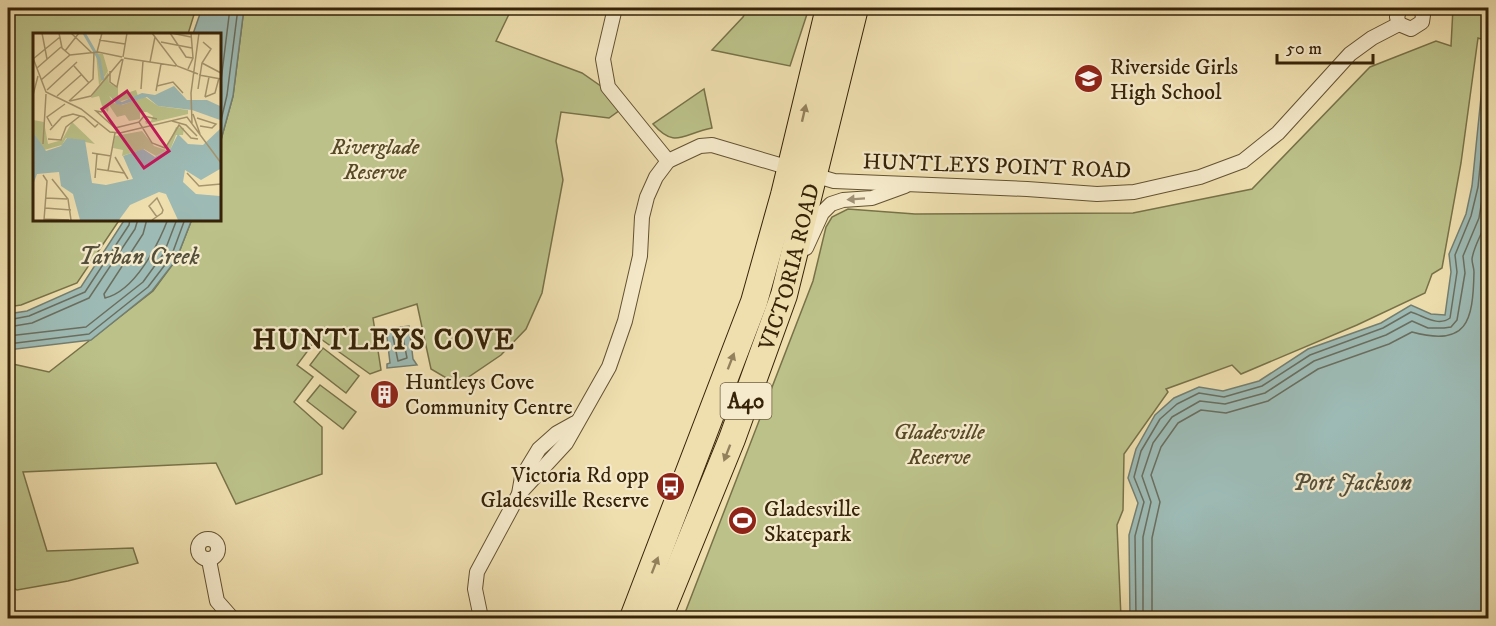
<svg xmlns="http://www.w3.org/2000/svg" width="1496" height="626" viewBox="0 0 1496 626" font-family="'IM FELL DW Pica',serif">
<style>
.green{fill:#bbc189;stroke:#787248;stroke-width:1.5}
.water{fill:#9dbab4;stroke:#747e6f;stroke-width:1.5}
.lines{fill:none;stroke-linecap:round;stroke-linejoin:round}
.shore{stroke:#6a6e5e;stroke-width:1.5}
.street-casing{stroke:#645232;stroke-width:16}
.highway-casing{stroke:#362308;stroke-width:28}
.street{stroke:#f5eacb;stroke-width:14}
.highway{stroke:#efdfaf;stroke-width:26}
.oneway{fill:#92815c}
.oneway2{fill:#9f9073}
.labels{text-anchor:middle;stroke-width:4.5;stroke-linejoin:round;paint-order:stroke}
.shield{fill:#f5eacb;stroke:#6f5f42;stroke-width:1.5}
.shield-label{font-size:21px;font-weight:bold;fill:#362308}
.poi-label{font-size:22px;fill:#362308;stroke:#f5eacb;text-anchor:start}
.park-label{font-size:22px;font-style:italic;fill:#574a28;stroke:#f5eacb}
.street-label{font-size:22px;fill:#362308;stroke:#f5eacb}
.water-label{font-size:24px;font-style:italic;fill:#55503c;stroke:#f5eacb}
.district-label{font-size:28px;font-weight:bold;letter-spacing:1.5px;fill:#362308;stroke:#f5eacb}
.inset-river{fill:none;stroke:#9dbab4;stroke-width:3}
.inset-road{fill:none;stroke:#a5946c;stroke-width:1.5}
.view{fill:#c2185b;fill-opacity:0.15;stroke:#c2185b;stroke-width:3}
.inset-edge{fill:none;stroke:#362308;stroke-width:3}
</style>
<rect width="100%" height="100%" fill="#efdfaf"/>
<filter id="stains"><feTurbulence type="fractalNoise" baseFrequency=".00333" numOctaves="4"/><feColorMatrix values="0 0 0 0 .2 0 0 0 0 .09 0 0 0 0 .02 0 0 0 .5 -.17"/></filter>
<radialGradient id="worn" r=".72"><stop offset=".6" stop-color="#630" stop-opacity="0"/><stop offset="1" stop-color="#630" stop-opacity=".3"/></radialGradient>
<g class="green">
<polygon points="8,8 196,8 188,34 34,34 34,219 120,219 77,283 21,305 8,307"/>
<polygon points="244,8 512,8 496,41 582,73 605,89 620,110 609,118 561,112 556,141 563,180 542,293 526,329 501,355 467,378 453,382 431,369 417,304 373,318 381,370 370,374 318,337 297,365 313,377 294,402 322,427 322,474 236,504 216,463 23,472 47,551 133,548 138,563 68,581 17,590 8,584 8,363 49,372 153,291 176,260 192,219 219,219 219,147 233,96"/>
<polygon points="748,8 809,8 790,66 712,50 743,17"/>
<polygon points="1453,8 1488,8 1487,41 1478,38 1461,163 1442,268 1432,274 1425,293 1357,325 1241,374 1232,365 1166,389 1168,392 1124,454 1123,510 1117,525 1121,618 683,618 813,281 826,227 832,217 848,209 915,214 1133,213 1252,189 1370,67 1436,41 1451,46"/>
<path d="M704 89 712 128C682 134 675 149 653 124Z"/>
<polygon points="323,348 359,376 346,393 310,365"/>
<polygon points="320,385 356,412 343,429 307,401"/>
</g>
<g class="water">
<polygon points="202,8 244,8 233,96 219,147 219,34 193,34"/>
<polygon points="1488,28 1488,618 1130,618 1129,535 1138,503 1128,478 1136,449 1155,415 1174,398 1199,387 1223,391 1259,381 1308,349 1381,323 1411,305 1431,314 1445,315 1451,272 1449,254 1466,214 1472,186"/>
<polygon points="125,219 192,219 176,260 152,291 91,340 8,350 8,314 27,311 81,287"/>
<polygon points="409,326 413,359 417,365 387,368 387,364 390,363 386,329"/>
</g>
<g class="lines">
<g class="shore">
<polyline points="219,97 230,8"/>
<polyline points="219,129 227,95 238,8"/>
<path d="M147 219 143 234 104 294 105 298C135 291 158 245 168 219"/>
<polyline points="8,320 29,316 85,292 129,225 130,219"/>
<polyline points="8,327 32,323 89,298 135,229 138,219"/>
<polygon points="402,333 407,358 398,361 393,337"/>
<polyline points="8,336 86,327 143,282 164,253 177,219"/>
<polyline points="8,344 89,334 148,287 171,257 185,219"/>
<path d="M1136 618 1135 536 1144 502 1134 477 1141 451 1160 419 1177 404 1199 393 1224 397 1262 386 1310 355 1383 328 1411 312C1424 316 1438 327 1450 318L1457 272 1455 255 1471 216 1478 187 1488 87"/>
<polyline points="1143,618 1143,537 1151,502 1142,476 1153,443 1172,417 1200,401 1225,404 1265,393 1314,361 1386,335 1412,321 1428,328 1444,328 1451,327 1457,320 1465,273 1463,256 1479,218 1488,163"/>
<path d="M1152 618V538L1160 502 1151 475 1161 447 1178 423 1201 410 1226 413 1268 401 1318 369 1389 344 1412 332C1467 347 1473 322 1474 272 1474 268 1472 263 1472 259 1474 244 1485 230 1488 215"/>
</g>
<defs>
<g id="street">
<polyline points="615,8 603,59 608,87 668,161"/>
<polyline points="1400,8 1397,17 1399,24 1411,29 1422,22 1423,15 1420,8"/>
<polyline points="806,248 822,213 831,204 843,200 872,198 905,186"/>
<polyline points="519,494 566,443 609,367 625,321 640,256 642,217 647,197 656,177 668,161 700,146 712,145 834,181 1027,189 1097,194 1134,192 1200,177 1243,161 1278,133 1350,54 1372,38 1399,24"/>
<circle cx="208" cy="549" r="10"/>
<polyline points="209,560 217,601 232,618"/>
<polyline points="481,618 475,589 477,572 519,494 522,477 539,449 557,433 575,423"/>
</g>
<g id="highway">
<polyline points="633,618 754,302 784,195 829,8"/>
<path id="s1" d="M659 618 732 439 784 295 855 8"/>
</g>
</defs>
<use href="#street" class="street-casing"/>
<use href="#highway" class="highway-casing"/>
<use href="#street" class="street"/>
<use href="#highway" class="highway"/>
</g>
<defs><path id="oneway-solid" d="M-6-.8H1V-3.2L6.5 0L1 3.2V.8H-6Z" transform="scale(1.5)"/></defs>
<g class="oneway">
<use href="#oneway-solid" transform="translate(804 113) rotate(-77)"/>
<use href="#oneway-solid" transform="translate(731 361) rotate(-69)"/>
<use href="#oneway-solid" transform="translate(727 453) rotate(111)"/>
<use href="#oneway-solid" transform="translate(655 565) rotate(-69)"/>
</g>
<use class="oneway2" href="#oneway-solid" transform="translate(856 199) rotate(176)"/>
<defs>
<symbol id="school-disc" viewBox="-11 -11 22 22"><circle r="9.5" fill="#8f2418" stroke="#f5eacb"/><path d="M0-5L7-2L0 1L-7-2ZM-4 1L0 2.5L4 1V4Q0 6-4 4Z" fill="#fff"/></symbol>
<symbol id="building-disc" viewBox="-11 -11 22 22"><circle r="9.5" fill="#8f2418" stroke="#f5eacb"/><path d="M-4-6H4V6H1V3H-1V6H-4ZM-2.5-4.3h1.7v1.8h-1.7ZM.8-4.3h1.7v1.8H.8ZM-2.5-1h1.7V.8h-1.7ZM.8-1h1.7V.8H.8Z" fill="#fff"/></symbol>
<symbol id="bus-disc" viewBox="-11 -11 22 22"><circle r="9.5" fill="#8f2418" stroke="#f5eacb"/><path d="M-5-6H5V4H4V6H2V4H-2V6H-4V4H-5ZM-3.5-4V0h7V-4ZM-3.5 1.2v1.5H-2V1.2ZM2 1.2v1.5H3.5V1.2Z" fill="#fff"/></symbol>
<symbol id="stadium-disc" viewBox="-11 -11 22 22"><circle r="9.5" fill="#8f2418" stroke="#f5eacb"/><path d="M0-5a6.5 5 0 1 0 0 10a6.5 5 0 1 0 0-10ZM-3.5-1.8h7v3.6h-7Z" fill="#fff"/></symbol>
</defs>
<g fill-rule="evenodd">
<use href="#school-disc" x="1072" y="62" width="33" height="33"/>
<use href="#building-disc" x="368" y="378" width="33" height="33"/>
<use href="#bus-disc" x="654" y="470" width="33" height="33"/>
<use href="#stadium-disc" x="726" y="504" width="33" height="33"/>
</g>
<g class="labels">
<rect class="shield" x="720.5" y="383" width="51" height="36" rx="4.5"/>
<g class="shield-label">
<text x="746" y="408">A40</text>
</g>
<g class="poi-label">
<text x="1110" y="74">Riverside Girls<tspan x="1110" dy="25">High School</tspan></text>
<text x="405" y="389">Huntleys Cove<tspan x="405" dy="25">Community Centre</tspan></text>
<text x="649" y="482" text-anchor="end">Victoria Rd opp<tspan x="649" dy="25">Gladesville Reserve</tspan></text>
<text x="764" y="516">Gladesville<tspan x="764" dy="25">Skatepark</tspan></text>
</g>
<g class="park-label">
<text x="375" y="154">Riverglade<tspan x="375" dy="25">Reserve</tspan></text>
<text x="939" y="439">Gladesville<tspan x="939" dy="25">Reserve</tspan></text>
</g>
<g class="street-label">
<text transform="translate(997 165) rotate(2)" y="8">HUNTLEYS POINT ROAD</text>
<text dy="8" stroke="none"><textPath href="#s1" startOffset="375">VICTORIA ROAD</textPath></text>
</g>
<g class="water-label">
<text x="139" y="264">Tarban Creek</text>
<text x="1352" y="490">Port Jackson</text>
</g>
<g class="district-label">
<text x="384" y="349">HUNTLEYS COVE</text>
</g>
</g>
<g transform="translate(33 33)">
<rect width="188" height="188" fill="#efdfaf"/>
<path d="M63 20 70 21 75 38 66 52ZM75 39 76 50 85 55V63L103 57 105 63 85 69 76 63 81 70 89 72 112 64 125 73 155 77V81L113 91 112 88H118L120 83 114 79H107V86L96 88 92 82 84 84 76 72 75 79 69 73 66 63 58 65ZM0 87 11 89 15 111 29 107 39 89 62 111 33 105 29 112 11 117 0 99ZM143 94 151 95 150 102H143L138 115 123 123 111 116 89 123 90 117 80 115 82 103 109 98 121 113 133 117Z" fill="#bbc189"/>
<path d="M141 53 154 67H174L187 73V87L159 77 125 73 114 64 88 72 83 71 78 64 89 69 109 60 122 62ZM187 96V136L168 147 152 137 150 149 163 161 187 163V187H145L133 161 126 159 97 172 86 187H47L40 161 28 153 26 139 4 141 0 152V99L13 118 28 113 34 105 52 107 59 150 73 152 100 146 90 123 110 116 122 124 138 115 145 101 155 111 170 112Z" fill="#9dbab4"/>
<path class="inset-river" d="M51 0 66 26 70 47M0 129 17 128 37 135M0 134 10 138 39 136 60 156 80 161 132 156 136 147 128 132 130 123 176 117M97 158 164 122"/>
<path class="inset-road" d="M9 0 14 26M26 0 29 15 37 22M38 0 59 20M119 0 144 33 165 41M137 0 153 24 160 25M138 0 158 4M66 7 92 11M128 9 159 15M32 18 46 0M64 19 69 0M90 24 94 0M0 25 13 59 48 76 77 99 87 100 154 84 188 130M91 25 143 33M0 26 27 4M117 29 122 4M169 30 188 40M41 33 56 50M4 35 28 14M155 36 160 25 158 0M77 38V49L84 54 90 26M166 42 188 46M8 47 37 22 65 19 89 24M124 53 140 49 150 60M108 56 110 28M165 56 169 30 178 16 170 9M14 57 44 29M123 58 128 31M0 62 5 43M24 63 48 42M172 64 182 60 186 45M172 64 176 44M36 68 60 46 61 20M37 68 58 63 89 26M69 79 63 78 82 95M160 81 167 101M164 85 183 91 179 95 167 93M139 88 153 92 164 103M106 89 111 83 124 86M159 90 158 60 166 0M19 93 14 84 32 71M82 95 106 89 119 110 132 115M17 97 29 84 40 81 51 84 62 94 65 91M15 106 28 107 33 94 47 83M10 111 13 61M133 114 146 92 158 105 165 106M59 120 78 123M82 124 95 146M64 136 91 140M75 138 82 100M154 140 166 153 188 151M10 142 14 148 11 187M62 145 64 121M19 146 35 166 38 187M13 165 34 166M12 175 38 177M11 186 36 187M119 187 129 180 130 177 124 165 116 173 124 184"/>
<path class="view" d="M94 58 136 118 111 135 69 76Z"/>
<rect width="188" height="188" class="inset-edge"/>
</g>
<rect width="1496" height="626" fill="none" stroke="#efdfaf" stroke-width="30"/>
<rect x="9" y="9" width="1478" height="608" fill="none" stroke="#362308" stroke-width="3"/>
<rect x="15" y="15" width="1466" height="596" fill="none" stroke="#362308" stroke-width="1.5"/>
<path d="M1277 54v9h96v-9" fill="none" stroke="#362308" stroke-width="3"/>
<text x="1286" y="54" font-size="18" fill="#362308" stroke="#f5eacb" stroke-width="4.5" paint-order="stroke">50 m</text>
<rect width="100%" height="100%" filter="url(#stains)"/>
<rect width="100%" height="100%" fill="url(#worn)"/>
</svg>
